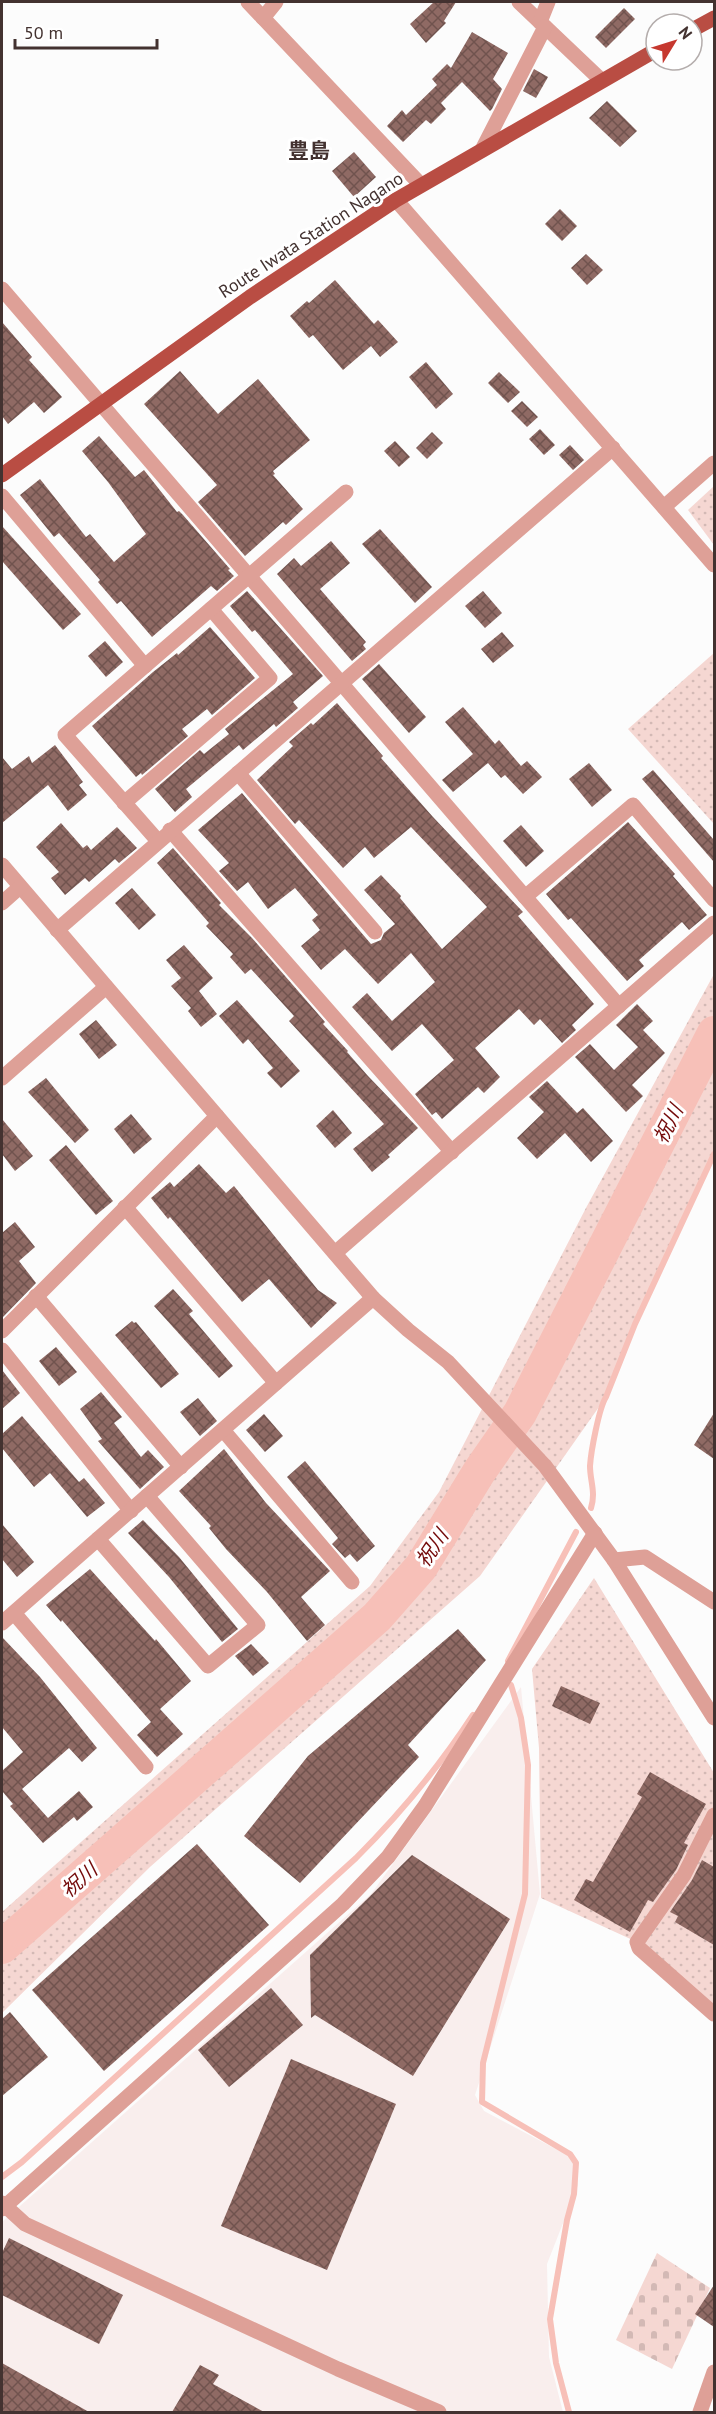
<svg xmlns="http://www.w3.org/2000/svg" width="716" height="2414" viewBox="0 0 716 2414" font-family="'PT Sans','Noto Sans JP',sans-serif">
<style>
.built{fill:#f9eeed}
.grass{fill:url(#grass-dots)}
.cemetery{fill:url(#cemetery-stones)}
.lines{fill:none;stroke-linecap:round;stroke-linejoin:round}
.stream{stroke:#f7c0b8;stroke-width:6}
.river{stroke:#f7c0b8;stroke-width:34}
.building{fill:url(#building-cross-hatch)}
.minor{stroke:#dea097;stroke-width:15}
.major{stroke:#b94d43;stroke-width:15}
.labels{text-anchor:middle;stroke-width:6;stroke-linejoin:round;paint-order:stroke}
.street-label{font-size:18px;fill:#433230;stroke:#fff}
.water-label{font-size:20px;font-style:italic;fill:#740a0a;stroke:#fff}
.quarter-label{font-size:21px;font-weight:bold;fill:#433230;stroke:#fff}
</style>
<defs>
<pattern id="grass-dots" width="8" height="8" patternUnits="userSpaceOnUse" patternTransform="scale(1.5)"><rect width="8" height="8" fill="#f5d7d2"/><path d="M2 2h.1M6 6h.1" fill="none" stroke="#d3b9b5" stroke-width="1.8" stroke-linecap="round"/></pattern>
<pattern id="cemetery-stones" width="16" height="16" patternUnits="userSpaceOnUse" patternTransform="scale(1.5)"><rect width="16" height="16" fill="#f5d7d2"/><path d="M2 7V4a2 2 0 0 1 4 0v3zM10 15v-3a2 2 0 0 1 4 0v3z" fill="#d3b9b5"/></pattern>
<pattern id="building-cross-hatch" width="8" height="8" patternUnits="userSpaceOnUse" patternTransform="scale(1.5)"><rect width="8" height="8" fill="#8f6a64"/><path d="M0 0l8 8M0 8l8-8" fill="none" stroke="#70534e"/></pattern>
</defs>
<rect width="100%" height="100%" fill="#fcfcfc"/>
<polygon class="built" points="521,1687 540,1894 475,2095 484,2111 573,2158 578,2185 547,2264 549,2357 563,2412 2,2412 2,2222 371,1894"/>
<g class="grass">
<polygon points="714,486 714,545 688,510"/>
<polygon points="714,653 714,824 628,729"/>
<polygon points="714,974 714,1151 623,1350 606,1397 480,1576 150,1867 2,2013 2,1912 370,1586 439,1492 587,1206"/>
<polygon points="594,1578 714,1773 714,2014 637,1942 541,1898 539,1748 532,1669"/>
</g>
<polygon class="cemetery" points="657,2253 710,2288 672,2369 616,2340"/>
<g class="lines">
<g class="stream">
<path d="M591 1508C596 1492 590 1481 590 1466 591 1451 599 1408 606 1397L635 1324 714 1154"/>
<polyline points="508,1661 576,1532"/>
<polyline points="511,1685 521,1718 528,1765 525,1894 483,2063 482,2102 570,2154 576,2163 574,2194 567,2220 550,2319 556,2363 569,2412"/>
<path d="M2 2177 22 2162 356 1858C400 1814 439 1767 473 1715"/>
</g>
<polyline class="river" points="2,1947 377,1617 421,1567 479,1472 520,1413 714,1033"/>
</g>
<g class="building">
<polygon points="434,2 456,2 444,21 446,23 426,43 410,24"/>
<polygon points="624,8 635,19 606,48 595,37"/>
<polygon points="472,32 508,53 493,79 502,89 492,109 490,111 462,82 441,103 446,109 431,124 426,120 403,142 387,126 402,110 406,115 437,85 432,79 447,64 451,68"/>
<polygon points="534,69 548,77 536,98 523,91"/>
<polygon points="607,101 637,131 620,147 589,118"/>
<polygon points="354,152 376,177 354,197 332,171"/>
<polygon points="560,209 577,226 562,241 545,224"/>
<polygon points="586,254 603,270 587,285 571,268"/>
<polygon points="335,280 374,324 378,320 398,342 380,357 371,346 343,370 313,335 309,338 290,316 307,301 309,303"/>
<polygon points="2,322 32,357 29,360 62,397 44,413 34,402 8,424 2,416"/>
<polygon points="426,362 453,394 436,409 409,377"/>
<polygon points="180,371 218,414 258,379 310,440 273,471 275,474 273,475 303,509 286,525 283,522 245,556 198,502 217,485 144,404"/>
<polygon points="499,372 520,392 508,403 488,383"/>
<polygon points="522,401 538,417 527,427 511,411"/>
<polygon points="540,429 555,445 544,455 529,439"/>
<polygon points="432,432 443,443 427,459 416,448"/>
<polygon points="99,436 135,477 144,470 177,512 179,511 183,515 230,569 228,570 234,576 217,591 211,586 152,637 121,601 117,604 98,582 100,580 59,533 54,537 20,495 40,479 86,537 90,534 114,562 146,534 108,482 82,451"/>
<polygon points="395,441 410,457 399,467 384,451"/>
<polygon points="570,445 584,460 573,470 559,455"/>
<polygon points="2,526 81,614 63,630 2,561"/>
<polygon points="380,529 432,587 415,603 362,544"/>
<polygon points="331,541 350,563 320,589 366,642 363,645 366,649 352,661 277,574 294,558 301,566"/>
<polygon points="247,591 323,676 293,702 298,708 276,727 274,724 243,750 239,745 186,789 192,797 175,812 155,789 200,750 204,754 229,734 225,729 293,674 255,630 252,632 230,606"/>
<polygon points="483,591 502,613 485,628 465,606"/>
<polygon points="210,627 255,678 212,715 207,709 182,729 188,736 142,775 141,773 136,777 92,726 153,672 177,653 178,655"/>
<polygon points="502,632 514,646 493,663 481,649"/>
<polygon points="105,641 123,662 106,677 88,656"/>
<polygon points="379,664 426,717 409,733 362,679"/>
<polygon points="337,703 383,756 381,758 433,817 523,912 518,916 594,1004 572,1025 576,1030 562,1043 540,1019 534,1025 519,1009 475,1048 500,1077 484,1093 478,1087 442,1119 436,1112 432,1115 415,1094 454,1060 422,1024 392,1051 352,1007 367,993 392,1021 435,982 411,953 378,984 345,949 321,970 301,946 320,930 312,920 318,915 295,888 268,909 248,882 237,891 219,871 229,863 198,830 242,793 371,944 381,940 384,933 395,924 364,890 381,875 401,896 400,898 442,949 487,907 411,827 374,858 365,847 343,868 299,820 295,824 257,780 293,746 289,742 311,723 313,725"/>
<polygon points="463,707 495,744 499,740 521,766 527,761 542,777 523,794 505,775 501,778 488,763 453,792 442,780 473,754 445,722"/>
<polygon points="55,745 83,782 79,785 87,795 68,811 48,785 2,823 2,757 12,769 29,756 32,763"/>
<polygon points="589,763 612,790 592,807 569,779"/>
<polygon points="653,770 714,840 714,862 642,779"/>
<polygon points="628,822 675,874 673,876 707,915 689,930 682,922 639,960 644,966 627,981 571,918 568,920 546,894"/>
<polygon points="61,823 83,848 87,845 91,850 117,827 137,848 119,863 115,859 89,882 85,878 65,895 51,878 59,872 36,847"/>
<polygon points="521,825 544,851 526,867 503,841"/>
<polygon points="173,848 221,903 219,905 252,938 325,1022 323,1024 348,1051 347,1052 368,1076 418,1128 388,1155 390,1157 372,1172 353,1149 384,1124 289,1021 294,1016 251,969 245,974 230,957 233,954 206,926 209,923 157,863"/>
<polygon points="132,888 156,915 139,930 115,903"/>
<polygon points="184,945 213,978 199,991 217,1014 201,1027 188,1011 191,1008 171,986 181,978 166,960"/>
<polygon points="237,1000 300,1071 281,1088 267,1073 273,1068 248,1039 243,1044 219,1016"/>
<polygon points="637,1004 653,1021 643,1030 665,1053 632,1085 643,1096 626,1112 575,1057 590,1044 614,1070 638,1047 616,1025"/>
<polygon points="96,1020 117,1045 99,1059 79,1034"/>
<polygon points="46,1078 89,1130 75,1143 28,1092"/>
<polygon points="547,1081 577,1113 583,1108 613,1141 591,1162 565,1133 537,1159 517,1138 544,1112 529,1097"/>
<polygon points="333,1110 352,1133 335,1148 316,1126"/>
<polygon points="131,1114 152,1139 134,1154 114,1129"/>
<polygon points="2,1119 33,1156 15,1171 2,1154"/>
<polygon points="66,1145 113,1201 96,1215 49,1160"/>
<polygon points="199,1164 226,1193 234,1186 318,1290 337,1303 311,1328 269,1279 242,1302 170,1217 168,1219 151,1198 170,1182 174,1187"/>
<polygon points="15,1222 35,1247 19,1261 36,1283 2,1318 2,1233"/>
<polygon points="173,1289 193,1311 189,1314 233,1366 219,1378 154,1306"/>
<polygon points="132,1321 134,1323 136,1322 179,1374 161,1388 115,1335"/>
<polygon points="56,1347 77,1372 59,1386 39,1361"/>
<polygon points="2,1370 20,1393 2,1409"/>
<polygon points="101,1392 122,1417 114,1423 141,1457 148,1450 164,1467 140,1489 98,1441 102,1439 80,1409"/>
<polygon points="198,1398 217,1421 200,1436 180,1412"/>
<polygon points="714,1413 714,1459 694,1445"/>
<polygon points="264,1414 283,1436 265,1452 246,1430"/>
<polygon points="22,1416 79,1482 84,1478 105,1503 87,1517 50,1473 34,1487 2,1448 2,1434"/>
<polygon points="224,1449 266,1503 330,1571 301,1597 325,1625 307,1641 267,1592 226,1549 209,1528 211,1526 179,1491"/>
<polygon points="305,1461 375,1546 357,1562 350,1554 345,1558 332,1544 338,1538 287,1477"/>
<polygon points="143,1520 179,1557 238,1629 222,1642 169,1577 128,1533"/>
<polygon points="2,1524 34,1562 17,1577 2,1559"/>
<polygon points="90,1569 155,1641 156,1639 191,1681 160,1709 183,1734 157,1757 137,1735 151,1722 62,1620 61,1622 46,1605"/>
<polygon points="458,1629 486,1660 408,1745 419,1757 300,1883 244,1836 308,1756"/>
<polygon points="2,1637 40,1677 97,1748 82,1762 69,1748 22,1789 48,1818 79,1791 93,1807 77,1821 74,1817 43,1843 10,1806 13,1804 2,1791 2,1771 23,1752 2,1727"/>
<polygon points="251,1644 269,1663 253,1676 235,1656"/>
<polygon points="561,1686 600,1703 590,1724 552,1706"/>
<polygon points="650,1772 706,1804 684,1843 688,1845 676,1870 653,1902 648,1900 630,1932 574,1900 586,1879 593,1882 642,1797 637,1794"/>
<polygon points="197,1844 269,1925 104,2071 32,1990"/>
<polygon points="412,1855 510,1919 413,2076 315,2015 311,2018 310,1955"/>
<polygon points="702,1860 714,1867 714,1945 675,1922 678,1916 670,1912 692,1880"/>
<polygon points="271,1988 303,2025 229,2087 198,2050"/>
<polygon points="10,2012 48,2057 2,2096 2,2019"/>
<polygon points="291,2059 396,2104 327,2270 221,2226"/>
<polygon points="9,2238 123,2295 99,2344 2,2295 2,2253"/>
<polygon points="714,2285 714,2327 695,2314"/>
<polygon points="2,2363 89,2412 2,2412"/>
<polygon points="200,2365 219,2375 213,2384 264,2412 172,2412"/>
</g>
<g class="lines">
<g class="minor">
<polyline points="248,2 421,185"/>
<polyline points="519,2 540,22"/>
<polyline points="548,2 540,22 601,80"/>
<polyline points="263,18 276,2"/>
<polyline points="482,150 545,27"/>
<polyline points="396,200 714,565"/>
<polyline points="2,289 619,1006"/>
<polyline points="2,496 145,666"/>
<polyline points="664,507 714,463"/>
<polyline points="238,773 375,932"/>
<polyline points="124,803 270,678 211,609"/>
<polyline points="170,830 452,1152"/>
<polyline points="158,841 65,735 346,492"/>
<polyline points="2,865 373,1298 408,1330 448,1362 545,1466 614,1560 714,1718"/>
<polyline points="525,897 633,805 714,900"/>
<polyline points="2,903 20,887"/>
<polyline points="57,930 613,448"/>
<polyline points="2,1078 106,987"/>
<polyline points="125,1207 276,1383"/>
<polyline points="335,1253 714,923"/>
<polyline points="36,1296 181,1467"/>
<polyline points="2,1331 217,1116"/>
<polyline points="2,1350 131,1511"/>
<polyline points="223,1430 352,1582"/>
<polyline points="98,1539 208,1666 258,1625 147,1496"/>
<polyline points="614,1560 645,1557 714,1602"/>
<polyline points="14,1613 146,1767"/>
<polyline points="2,1623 373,1298"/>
<polyline points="714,1815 684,1875 637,1942 639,1948 714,2014"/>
<polyline points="2,2203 25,2224 338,2369 439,2412"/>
<polyline points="2,2209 343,1904 388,1857 425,1806 595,1533"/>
<polyline points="700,2412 714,2372"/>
</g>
<g class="major">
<polyline points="692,30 714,18"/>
<polyline points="2,475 250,297 396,200 656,50"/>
</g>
</g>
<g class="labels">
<g class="street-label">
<text transform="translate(311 235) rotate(-33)" y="6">Route Iwata Station Nagano</text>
</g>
<g class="water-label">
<text transform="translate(668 1124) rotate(-63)" y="7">祝川</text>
<text transform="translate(432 1548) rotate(-56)" y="7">祝川</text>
<text transform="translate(79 1880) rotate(-41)" y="7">祝川</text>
</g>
<g class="quarter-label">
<text x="309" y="158">豊島</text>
</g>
</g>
<rect width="716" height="2414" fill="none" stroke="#433230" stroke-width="6"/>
<g transform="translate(674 42) rotate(52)"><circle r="28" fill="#ffffff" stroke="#b4adac" stroke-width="1.5"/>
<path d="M0-4.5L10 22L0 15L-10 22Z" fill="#c6382f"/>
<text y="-9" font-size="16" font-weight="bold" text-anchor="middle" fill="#433230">N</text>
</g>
<path d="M15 39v9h142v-9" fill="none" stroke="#433230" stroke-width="3"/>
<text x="24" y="39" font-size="18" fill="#433230" stroke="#ffffff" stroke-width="4.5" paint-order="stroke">50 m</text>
</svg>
